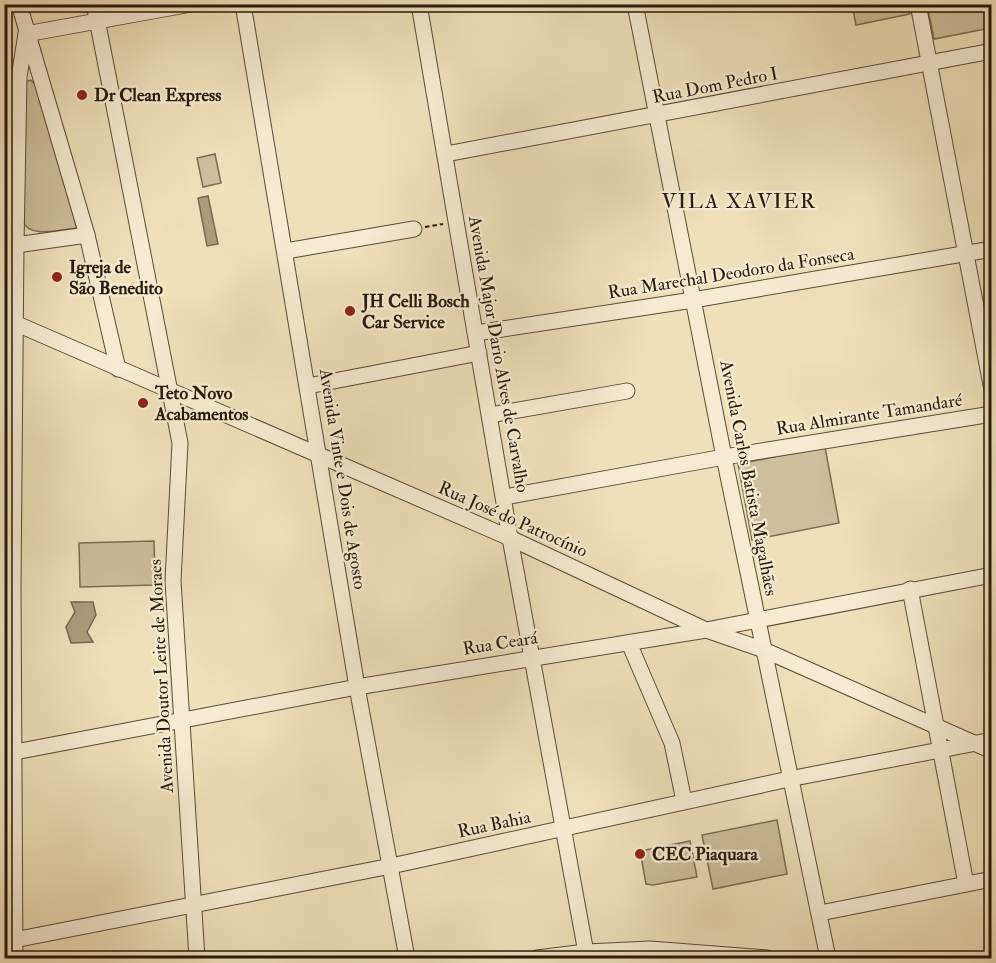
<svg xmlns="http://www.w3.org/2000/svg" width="996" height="963" viewBox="0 0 996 963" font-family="'IM FELL Double Pica',serif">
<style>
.green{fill:#cebe9b;stroke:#7c6b52;stroke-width:1.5}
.water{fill:#ac9c7e;stroke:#786750;stroke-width:1.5}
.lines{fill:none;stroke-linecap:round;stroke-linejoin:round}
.minor-casing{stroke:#5b4a36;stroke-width:17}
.path{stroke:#2a180a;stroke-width:2;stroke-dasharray:4.5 3;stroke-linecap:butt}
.minor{stroke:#f5ebd2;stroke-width:15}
.poi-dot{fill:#8f2418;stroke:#f5ebd2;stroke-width:2}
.labels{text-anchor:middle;stroke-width:4.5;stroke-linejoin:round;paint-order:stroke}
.street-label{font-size:18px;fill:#2a180a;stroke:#f5ebd2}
.poi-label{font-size:18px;font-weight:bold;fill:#2a180a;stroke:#f5ebd2;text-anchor:start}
.quarter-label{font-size:21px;letter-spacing:1.5px;fill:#2a180a;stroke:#f5ebd2}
</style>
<rect width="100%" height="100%" fill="#efe0b9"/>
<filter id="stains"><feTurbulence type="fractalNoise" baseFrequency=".00333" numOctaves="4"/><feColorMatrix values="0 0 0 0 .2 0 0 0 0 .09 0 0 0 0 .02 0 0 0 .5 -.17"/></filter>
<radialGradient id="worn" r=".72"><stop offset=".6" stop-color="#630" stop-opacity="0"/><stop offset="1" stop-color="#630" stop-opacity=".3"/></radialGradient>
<g class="green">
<polygon points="852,5 908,5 910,14 856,25"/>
<polygon points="927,5 987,5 991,28 934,39"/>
<path d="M30 80 38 85 77 228C62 229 30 239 23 222L26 82Z"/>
<polygon points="215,154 221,183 203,187 197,158"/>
<polygon points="825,447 839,523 752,540 738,464"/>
<polygon points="154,541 155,585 80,587 79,543"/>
<polygon points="777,820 787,874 713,889 702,835"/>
<polygon points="690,841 697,877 653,885 646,884 640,851"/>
</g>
<g class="water">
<polygon points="208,196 218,244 207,246 198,198"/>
<polygon points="71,602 93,602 96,615 87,632 93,642 71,643 66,627 75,612"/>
</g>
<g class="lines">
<defs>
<g id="minor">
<polyline points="19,4 87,235 118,369"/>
<polyline points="94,4 180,443 173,581 197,958"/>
<polyline points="243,4 357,687 407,958"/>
<polyline points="419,4 510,538 587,958"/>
<polyline points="635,4 724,457 828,958"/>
<polyline points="918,4 992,390"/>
<polyline points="26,34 191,4"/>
<polyline points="446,154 992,51"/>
<polyline points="16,245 87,235"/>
<polyline points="286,251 414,229"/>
<polyline points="17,324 510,538 706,630 764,650 992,751"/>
<polyline points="476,333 693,300 992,249"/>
<polyline points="308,386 479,353"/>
<polyline points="490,415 627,391"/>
<polyline points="504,497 724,457 992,414"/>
<polyline points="910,589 966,884"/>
<polyline points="629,643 672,743 684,801"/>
<polyline points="15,752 357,687 706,630 992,575"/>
<polyline points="820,913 992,879"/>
<polyline points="4,942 391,866 789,779 992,740"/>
<polyline points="15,958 13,588 16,245 19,77 26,34"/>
<polyline points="537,958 586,952 650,949 767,958"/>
</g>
</defs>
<use href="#minor" class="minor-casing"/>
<polyline class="path" points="425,227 443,224"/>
<use href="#minor" class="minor"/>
</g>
<g class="poi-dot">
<circle cx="82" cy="95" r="6"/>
<circle cx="57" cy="277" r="6"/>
<circle cx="350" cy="311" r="6"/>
<circle cx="143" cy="403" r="6"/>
<circle cx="640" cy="854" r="6"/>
</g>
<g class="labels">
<g class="street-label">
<text transform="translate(715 85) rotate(-11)" y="6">Rua Dom Pedro I</text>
<text transform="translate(731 273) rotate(-9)" y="6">Rua Marechal Deodoro da Fonseca</text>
<text transform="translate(499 354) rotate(80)" y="6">Avenida Major Dario Alves de Carvalho</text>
<text transform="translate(869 414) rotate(-9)" y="6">Rua Almirante Tamandaré</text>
<text transform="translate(749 478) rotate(79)" y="6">Avenida Carlos Batista Magalhães</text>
<text transform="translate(343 479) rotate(81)" y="6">Avenida Vinte e Dois de Agosto</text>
<text transform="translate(513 519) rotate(24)" y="6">Rua José do Patrocínio</text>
<text transform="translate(500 643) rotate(-9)" y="6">Rua Ceará</text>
<text transform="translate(161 676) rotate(-93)" y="6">Avenida Doutor Leite de Moraes</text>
<text transform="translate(494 824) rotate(-12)" y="6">Rua Bahia</text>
</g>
<g class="poi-label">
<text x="94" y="101">Dr Clean Express</text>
<text x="69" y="273">Igreja de<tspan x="69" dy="21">São Benedito</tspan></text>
<text x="362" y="307">JH Celli Bosch<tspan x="362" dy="21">Car Service</tspan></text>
<text x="155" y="399">Teto Novo<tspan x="155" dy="21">Acabamentos</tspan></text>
<text x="652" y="860">CEC Piaquara</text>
</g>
<g class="quarter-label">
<text x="739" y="208">VILA XAVIER</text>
</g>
</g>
<rect width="996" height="963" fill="none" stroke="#efe0b9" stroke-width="24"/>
<rect x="6" y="6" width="984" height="951" fill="none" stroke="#2a180a" stroke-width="3"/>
<rect x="12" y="12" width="972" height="939" fill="none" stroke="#2a180a" stroke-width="1.5"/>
<rect width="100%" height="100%" filter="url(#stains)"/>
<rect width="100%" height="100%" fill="url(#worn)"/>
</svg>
